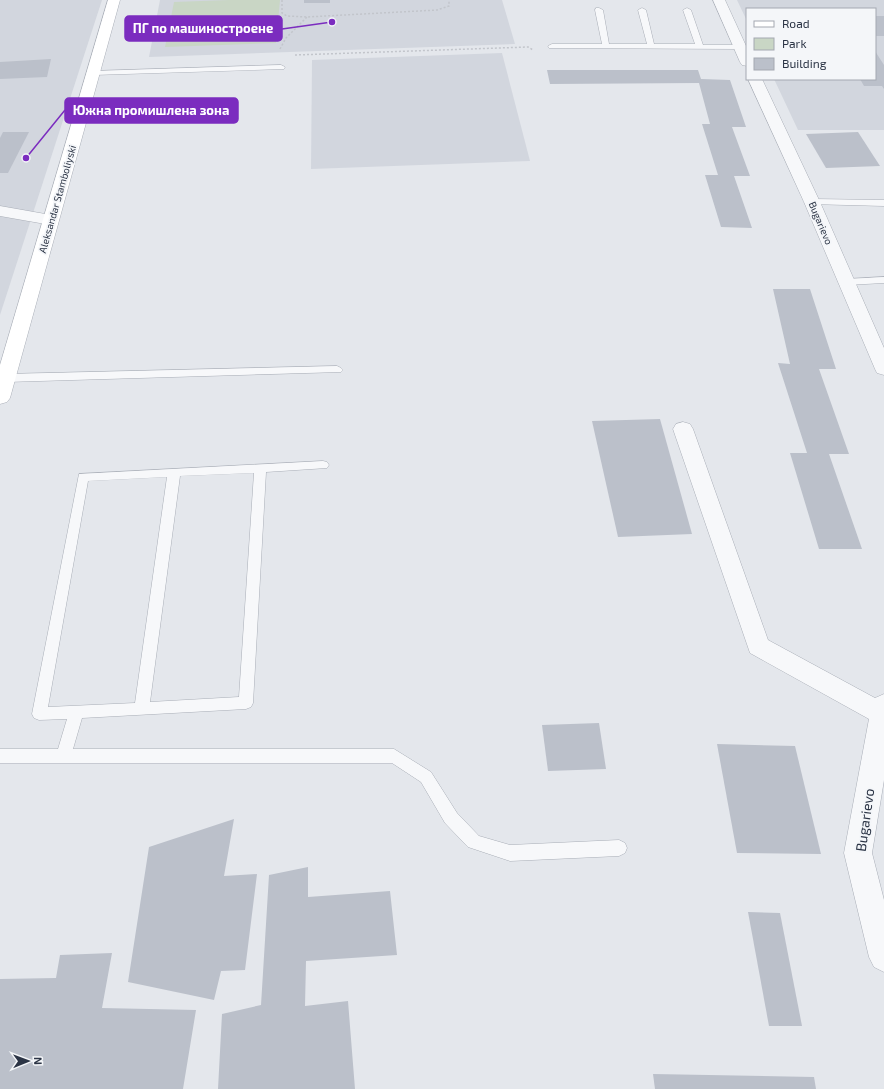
<svg xmlns="http://www.w3.org/2000/svg" width="884" height="1089" viewBox="0 0 884 1089" font-family="'Exo 2',sans-serif">
<style>
.built{fill:#d2d6de}
.green{fill:#c9d6c5}
.building{fill:#bbc0ca}
.lines{fill:none;stroke-linecap:round;stroke-linejoin:round}
.lane-casing{stroke:#a9aeb7;stroke-width:1}
.street-casing{stroke:#a9aeb7;stroke-width:1}
.secondary-casing{stroke:#a9aeb7;stroke-width:1}
.path{stroke:#c2c5cb;stroke-width:1.5;stroke-dasharray:2 2;stroke-linecap:butt}
.lane{fill:#f7f8fa;fill-rule:evenodd}
.street{fill:#f7f8fa;fill-rule:evenodd}
.secondary{fill:#fff;fill-rule:evenodd}
.labels{text-anchor:middle;stroke-width:3.5;stroke-linejoin:round;paint-order:stroke}
.far-street-label{font-size:10px;fill:#2b3445;stroke:#f4f6f9}
.near-street-label{font-size:14px;fill:#2b3445;stroke:#f4f6f9}
.leader{fill:none;stroke:#7b2cbf;stroke-width:1.5}
.callout-dot{fill:#7b2cbf;stroke:#f4f6f9;stroke-width:1.5}
.callout{fill:#7b2cbf;stroke:#7b2cbf;stroke-width:1.5}
.callout-label{font-size:13px;text-anchor:middle;font-weight:bold;fill:#fff}
</style>
<rect width="100%" height="100%" fill="#e4e7ec"/>
<g class="built">
<polygon points="0,0 102,0 0,315"/>
<polygon points="160,0 502,0 515,44 149,57"/>
<polygon points="737,0 884,0 884,130 798,130 774,79 875,79 875,9 747,9 747,21"/>
<polygon points="502,53 530,161 311,169 312,60"/>
</g>
<polygon class="green" points="229,0 280,0 276,43 165,47 174,2"/>
<g class="building">
<rect x="304" y="0" width="26" height="3"/>
<rect x="875" y="16" width="9" height="20"/>
<polygon points="875,51 884,65 884,89 882,86 864,86 860,79 875,79"/>
<polygon points="51,59 47,77 0,79 0,62"/>
<polygon points="547,70 698,70 701,79 730,80 746,127 732,127 750,176 734,176 752,228 721,227 705,175 718,175 702,124 710,124 699,83 550,84"/>
<polygon points="3,132 29,132 8,173 0,173 0,138"/>
<polygon points="858,132 880,166 826,168 806,134"/>
<polygon points="773,289 810,289 836,369 819,369 849,454 829,454 862,549 819,549 790,453 807,453 778,363 790,364"/>
<polygon points="660,419 692,534 618,537 592,421"/>
<polygon points="599,723 606,769 548,771 542,725"/>
<polygon points="717,744 795,746 821,854 737,853"/>
<polygon points="234,819 224,876 257,874 245,970 221,971 214,1000 128,982 149,847"/>
<polygon points="308,867 308,897 390,891 397,955 306,961 305,1006 348,1001 355,1089 218,1089 222,1014 261,1005 269,875"/>
<polygon points="748,912 780,913 802,1026 769,1026"/>
<polygon points="112,953 102,1008 196,1010 183,1089 0,1089 0,979 56,978 60,955"/>
<polygon points="653,1074 814,1077 816,1089 655,1089"/>
</g>
<g class="lines">
<defs>
<g id="lane">
<polygon points="596,8 599,8 603,10 609,44 647,44 638,10 642,8 646,10 654,44 695,44 683,10 687,8 691,10 703,45 740,45 744,47 740,49 549,48 548,46 552,44 602,44 595,10"/>
<polygon points="281,65 285,67 284,69 93,75 89,73 93,71"/>
<polygon points="812,199 884,200 884,206 809,204 807,202 809,200"/>
<polygon points="884,277 884,283 847,285 842,282 847,279"/>
<polygon points="337,366 341,368 343,370 341,372 6,382 2,381 0,378 2,375 6,374"/>
<path d="M323 461 327 462 329 465 327 468 266 472 253 703 251 707 246 709 82 718 73 749H394L431 772 457 813 479 836 510 845 619 840 625 843 627 848 625 853 619 856 510 861 468 847 445 823 421 782 392 763H0V749H58L67 719 39 720 34 718 32 714 79 474ZM254 473 239 697 150 702 180 476ZM167 477 135 703 48 707 88 481Z"/>
</g>
<g id="street">
<polygon points="713,0 725,0 747,48 747,66 742,65 740,62"/>
<polygon points="748,79 762,79 820,202 884,348 884,375 877,373 875,369 804,202"/>
<polygon points="0,206 51,215 57,217 59,220 57,223 51,225 0,216"/>
<polygon points="683,422 690,424 693,429 768,640 875,698 884,694 884,780 872,853 884,900 884,972 874,967 869,957 844,853 869,719 750,653 673,429 676,424"/>
</g>
<polygon id="secondary" points="108,0 120,0 10,398 7,402 0,404 0,365"/>
</defs>
<use href="#lane" class="lane-casing"/>
<use href="#street" class="street-casing"/>
<use href="#secondary" class="secondary-casing"/>
<g class="path">
<polyline points="282,0 282,13 287,16 307,17 437,10 449,6 449,0"/>
<polyline points="280,49 286,38 307,17"/>
<polyline points="295,55 528,47 533,50"/>
</g>
<use href="#lane" class="lane"/>
<use href="#street" class="street"/>
<use href="#secondary" class="secondary"/>
</g>
<g class="labels">
<g class="far-street-label">
<text transform="translate(57 199) rotate(-74)" y="4">Aleksandar Stamboliyski</text>
<text transform="translate(821 223) rotate(67)" y="4">Bugarievo</text>
</g>
<g class="near-street-label">
<text transform="translate(865 820) rotate(-82)" y="5">Bugarievo</text>
</g>
</g>
<path class="leader" d="M332 22L282 29M26 158L65 110"/>
<g class="callout-dot">
<circle cx="332" cy="22" r="4"/>
<circle cx="26" cy="158" r="4"/>
</g>
<g class="callout">
<rect x="125" y="16" width="157" height="25" rx="4"/>
<rect x="65" y="98" width="173" height="25" rx="4"/>
</g>
<g class="callout-label">
<text x="203" y="33">ПГ по машиностроене</text>
<text x="151" y="115">Южна промишлена зона</text>
</g>
<rect x="746" y="8" width="130" height="72" fill="#f4f6f9" stroke="#a4a8b1"/>
<rect x="754" y="21" width="20" height="6" fill="#ffffff" stroke="#a4a8b1"/>
<text x="782" y="28" font-size="12" fill="#2b3445">Road</text>
<rect x="754" y="38" width="20" height="12" fill="#c9d6c5" stroke="#a4a8b1"/>
<text x="782" y="48" font-size="12" fill="#2b3445">Park</text>
<rect x="754" y="58" width="20" height="12" fill="#bbc0ca" stroke="#a4a8b1"/>
<text x="782" y="68" font-size="12" fill="#2b3445">Building</text>
<g transform="translate(28 1061) rotate(89)" stroke="#f4f6f9" stroke-width="3" paint-order="stroke">
<path d="M0-3L7 15L0 10L-7 15Z" fill="#2b3445"/>
<text y="-6" font-size="11" font-weight="bold" text-anchor="middle" fill="#2b3445">N</text>
</g>
</svg>
